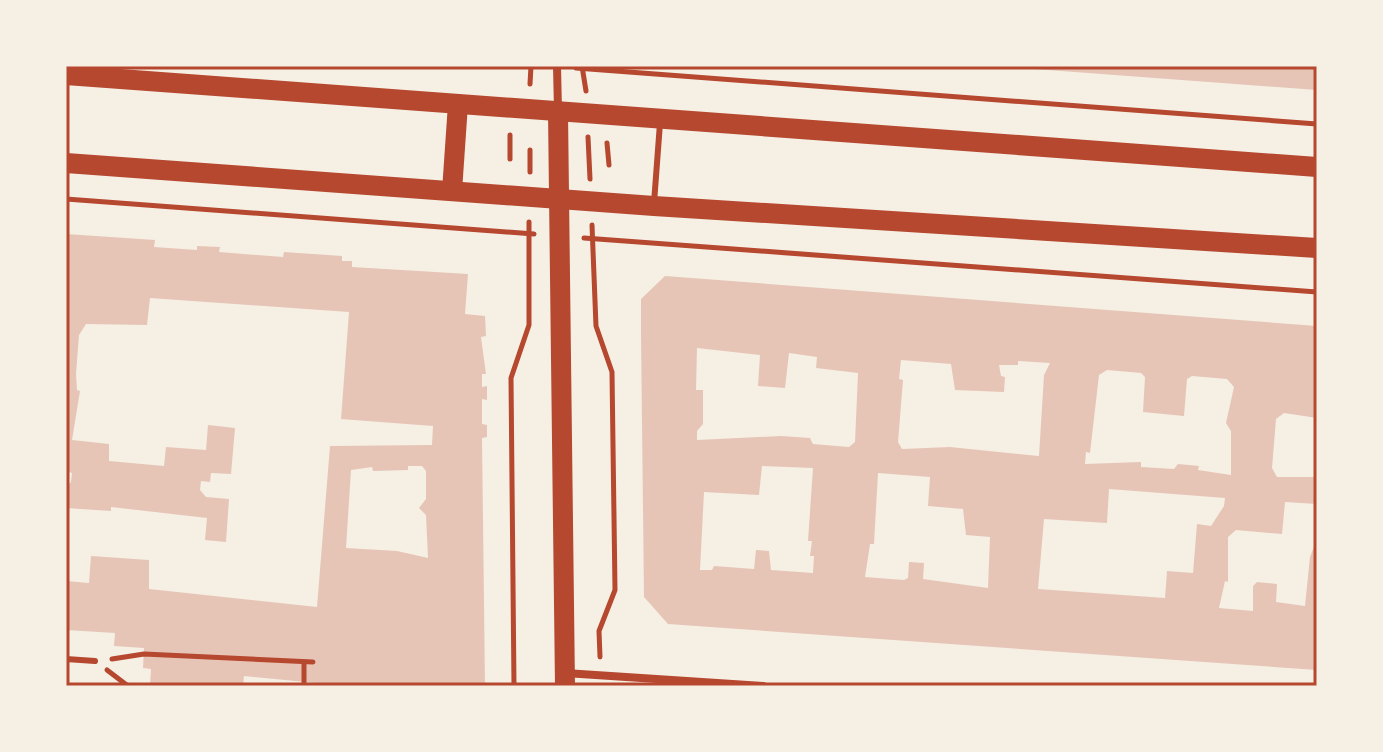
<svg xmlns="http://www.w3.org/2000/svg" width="1383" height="752" viewBox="0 0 1383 752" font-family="Lato,sans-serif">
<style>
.building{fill:#e6c5b7;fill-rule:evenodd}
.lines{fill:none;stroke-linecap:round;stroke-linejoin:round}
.path{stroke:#b5482f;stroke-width:5}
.service{stroke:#b5482f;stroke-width:6}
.minor{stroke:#b5482f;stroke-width:8}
.primary{stroke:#b5482f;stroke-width:20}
.neatline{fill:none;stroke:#b5482f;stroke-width:3}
</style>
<rect width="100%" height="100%" fill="#f6efe4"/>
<g class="building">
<polygon points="1022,66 1317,66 1317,90 1021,68"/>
<path d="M66 234 155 240 154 247 197 250V246L220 247 219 252 283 257 284 252 342 256V261H352V267L468 274 465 314 485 316 486 336 481 337 486 374H482V387L487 386V400L482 399V424L487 425V437L482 438 485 686H347L244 676 243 686H150L151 669 143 668 144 648 114 646 115 633 66 630V581L89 583 91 556 149 560V589L317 607 330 446 432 445 433 426 341 419 349 312 150 298 147 325 86 324 79 335 76 374 77 390 80 391 72 440 109 444V461L164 466 166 447 206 450 208 425 235 428 231 474 211 473 210 482 201 481 200 490 206 497 229 499 226 542 205 540 207 518 111 507V511L66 508V487L71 482 72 473 66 471ZM408 466H422L426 471V499L419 508 426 515 428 558 397 551 346 548 351 470 372 467 373 471 408 470Z"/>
<path d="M665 276 1317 326V418L1284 413 1276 419 1272 468 1277 477H1317V504L1285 502 1282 534 1236 530 1228 537V582L1225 581 1219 608 1253 611V586L1257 582 1277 584 1276 602 1305 606 1310 557 1317 539V670L668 624 644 597 641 336V299ZM697 348 760 355 758 386 785 388 789 353 817 357 816 368 858 373 855 442 849 447 813 444 810 438 781 436 697 440V431L703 424V390H696ZM901 360 951 364 955 390 1004 392 1005 377 1001 376 999 365H1018V361L1050 363 1044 375 1039 456 950 447 902 449 898 442 903 380 899 379ZM1107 370 1141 373 1145 377 1143 412 1184 416 1187 379 1192 376 1227 379 1234 387 1226 423 1231 431V475L1198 470 1199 466 1178 464 1174 469 1141 467V462L1085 464 1086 452 1090 453 1099 375ZM762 466 813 468 808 541H812L810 556H814L813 573 771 570 769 551 756 550 754 569 714 566 712 570H700L704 492 759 495ZM878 473 930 477 928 506 963 509 966 535 990 537 988 588 923 579 924 563 909 562 908 578 904 580 865 577 870 544H874ZM1109 489 1225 498 1224 506 1211 526 1197 524 1193 573 1167 571 1165 598 1038 589 1044 519 1107 523Z"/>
</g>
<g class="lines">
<g class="path">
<polyline points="582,66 586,91"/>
<polyline points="576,68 1317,124"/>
<polyline points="530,84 531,66"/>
<polyline points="588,137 590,179"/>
<polyline points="607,143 609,165"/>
<polyline points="510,159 510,135"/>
<polyline points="530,172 530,150"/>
<polyline points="66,199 534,234"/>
<polyline points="592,225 596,326 612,372 615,590 599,631 600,657"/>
<polyline points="584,238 1317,292"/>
<polyline points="112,659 144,654 313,662"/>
<polyline points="107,670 128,686"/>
<polyline points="304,686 304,664"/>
<polyline points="514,686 511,378 529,325 529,222"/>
</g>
<g class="service">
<polyline points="654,203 660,123"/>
<polyline points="66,659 95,661"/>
</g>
<g class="minor">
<polyline points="557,66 558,111"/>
<polyline points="565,673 763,686"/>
</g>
<g class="primary">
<polyline points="66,75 1317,167"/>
<polyline points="558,112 565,686"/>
<polyline points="66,163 654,206 1317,248"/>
<polyline points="452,191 458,104"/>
</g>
</g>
<rect width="1383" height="752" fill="none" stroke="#f6efe4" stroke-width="136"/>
<rect x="68" y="68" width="1247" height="616" class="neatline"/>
</svg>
